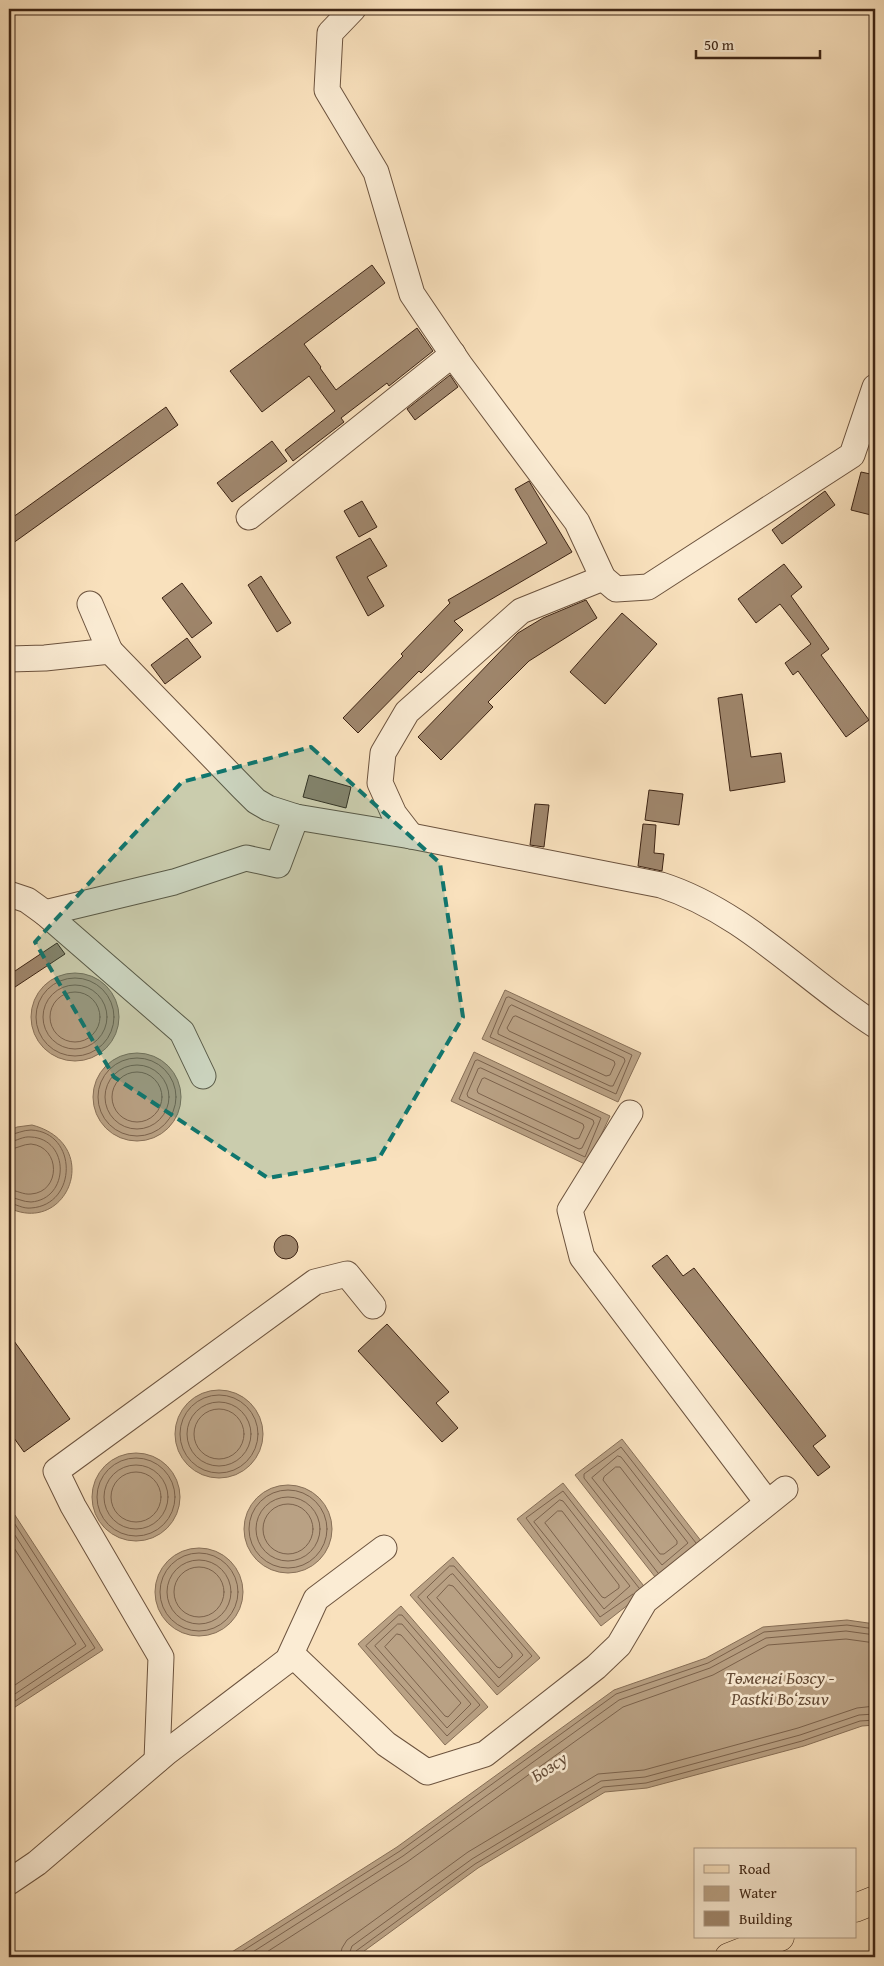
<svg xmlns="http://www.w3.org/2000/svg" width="884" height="1966" viewBox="0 0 884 1966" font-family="'Gentium Book Plus',serif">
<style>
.water{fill:#b9a184;stroke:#876f57}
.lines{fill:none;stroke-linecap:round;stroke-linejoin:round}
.shore{stroke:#7b624c;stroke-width:1}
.building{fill:#9f866c;stroke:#3d2414}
.minor-casing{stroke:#6c533e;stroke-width:27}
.major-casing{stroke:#3d2414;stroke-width:29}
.minor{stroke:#fbecd4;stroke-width:25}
.major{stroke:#f9e1bd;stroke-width:28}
.marked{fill:#0f766e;fill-opacity:0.2;stroke:#0f766e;stroke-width:4;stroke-dasharray:10 6;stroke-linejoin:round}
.labels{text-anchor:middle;stroke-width:5;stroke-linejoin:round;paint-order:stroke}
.water-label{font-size:18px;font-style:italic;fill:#624a36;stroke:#fbecd4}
</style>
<rect width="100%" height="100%" fill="#f9e1bd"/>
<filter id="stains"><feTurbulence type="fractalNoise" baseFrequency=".004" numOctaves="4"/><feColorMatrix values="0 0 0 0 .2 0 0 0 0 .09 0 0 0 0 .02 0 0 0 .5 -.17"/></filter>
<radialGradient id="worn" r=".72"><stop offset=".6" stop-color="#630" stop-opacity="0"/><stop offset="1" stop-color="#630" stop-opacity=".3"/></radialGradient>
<g class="water">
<circle cx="75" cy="1017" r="44"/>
<polygon points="505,990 641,1053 618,1102 482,1039"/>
<polygon points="474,1052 610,1116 587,1165 451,1101"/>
<circle cx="137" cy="1097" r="44"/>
<path d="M32 1125C104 1144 68 1236 9 1208V1131L17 1127Z"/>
<circle cx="219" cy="1434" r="44"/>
<polygon points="622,1439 705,1546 659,1582 575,1475"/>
<circle cx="136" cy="1497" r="44"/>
<polygon points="563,1483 647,1590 601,1626 517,1519"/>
<circle cx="288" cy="1529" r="44"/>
<polygon points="9,1506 103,1650 9,1711"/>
<circle cx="199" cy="1592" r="44"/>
<polygon points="453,1557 540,1658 497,1695 410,1595"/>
<polygon points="401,1606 488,1707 445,1745 358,1644"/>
<polygon points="847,1620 875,1624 875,1725 862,1726 804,1746 647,1788 605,1792 478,1868 356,1957 224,1957 397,1847 614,1690 706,1658 763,1627"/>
</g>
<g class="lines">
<g class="shore">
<circle cx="75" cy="1017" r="39"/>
<circle cx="75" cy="1017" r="32"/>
<circle cx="75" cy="1017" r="25"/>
<polygon points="509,997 632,1055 616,1094 490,1037 506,998"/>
<polygon points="512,1005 624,1058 625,1061 613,1086 610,1086 498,1034 498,1031 509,1007"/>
<polygon points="516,1016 614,1061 615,1064 610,1075 606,1076 509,1031 507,1028 513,1017"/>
<circle cx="137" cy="1097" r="39"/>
<polygon points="478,1060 601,1118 585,1157 459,1099 475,1061"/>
<circle cx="137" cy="1097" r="32"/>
<polygon points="481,1068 593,1120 594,1123 582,1148 579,1149 468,1097 467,1094 478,1069"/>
<circle cx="137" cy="1097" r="25"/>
<polygon points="485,1078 583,1124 584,1127 579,1138 575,1139 478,1093 477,1090 482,1079"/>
<path d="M9 1135C16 1134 23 1130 31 1130 78 1132 78 1205 31 1208 23 1209 16 1204 9 1203"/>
<path d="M9 1142C17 1141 23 1136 31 1137 70 1139 70 1199 31 1202 23 1202 17 1198 9 1197"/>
<path d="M9 1149C17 1149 23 1144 31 1144 61 1147 61 1192 31 1194 23 1195 17 1190 9 1190"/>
<circle cx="219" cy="1434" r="39"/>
<circle cx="219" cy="1434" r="32"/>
<circle cx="219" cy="1434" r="25"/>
<polygon points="618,1456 621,1457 688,1543 662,1565 592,1478"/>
<circle cx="136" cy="1497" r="39"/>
<circle cx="136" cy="1497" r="32"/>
<polygon points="616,1467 620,1467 677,1541 677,1544 664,1554 660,1554 603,1480 604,1477"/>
<circle cx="136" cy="1497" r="25"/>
<circle cx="288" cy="1529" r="39"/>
<circle cx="288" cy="1529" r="32"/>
<polygon points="560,1500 563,1501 630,1586 604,1609 534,1522"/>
<circle cx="288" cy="1529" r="25"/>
<polygon points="558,1511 562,1511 619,1585 619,1588 605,1598 602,1597 545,1523"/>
<polyline points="9,1515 95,1648 9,1705"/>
<polyline points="9,1526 86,1646 9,1698"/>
<polyline points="9,1540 76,1644 9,1689"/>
<circle cx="199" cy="1592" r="39"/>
<circle cx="199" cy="1592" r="32"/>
<polygon points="450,1566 454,1566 532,1656 498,1687 418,1597"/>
<circle cx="199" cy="1592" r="25"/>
<polyline points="658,1573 584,1478 584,1474 621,1447 696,1543"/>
<polygon points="453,1574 523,1655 499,1678 427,1597 450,1575"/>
<polygon points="449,1585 453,1586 512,1654 512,1657 500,1668 497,1667 437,1598"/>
<polyline points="633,1594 600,1617 526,1518 563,1491 639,1588"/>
<polygon points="399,1615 402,1615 480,1705 447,1736 366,1646"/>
<polygon points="398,1624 402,1624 471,1704 447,1728 375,1646"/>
<polygon points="397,1634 401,1635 461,1703 448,1717 445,1716 385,1647"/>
<polyline points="233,1957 400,1851 616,1694 708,1663 764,1632 847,1625 875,1629"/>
<polyline points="245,1957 403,1856 619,1700 710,1668 766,1638 846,1631 875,1635"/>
<polyline points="259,1957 407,1862 623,1707 713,1675 768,1645 846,1639 875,1643"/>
<polyline points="340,1957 342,1948 347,1940 468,1852 598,1774 644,1770 798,1728 857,1708 875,1706"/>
<polyline points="348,1957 352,1946 472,1859 601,1781 645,1777 800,1735 859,1715 875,1714"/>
<polyline points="354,1957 356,1951 475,1864 603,1787 646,1783 802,1741 860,1721 875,1720"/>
</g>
</g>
<g class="building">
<polygon points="372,265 385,283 304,344 321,367 320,368 336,390 417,328 433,351 389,386 387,383 341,418 344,422 293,461 285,450 335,411 309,376 262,412 230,371"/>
<polygon points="450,375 458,387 415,420 407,409"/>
<polygon points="166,407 178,425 9,546 9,520"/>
<polygon points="272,441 287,461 232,502 217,483"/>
<polygon points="861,472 875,475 875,516 851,510"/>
<polygon points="529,481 572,552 454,621 463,630 421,673 419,671 358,733 343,718 403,656 401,654 450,603 448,600 547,543 515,489"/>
<polygon points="825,491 835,505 782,544 772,530"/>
<polygon points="362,501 377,527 359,537 344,511"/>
<polygon points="370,538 387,566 367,577 384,606 368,616 336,557"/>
<polygon points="784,564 802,587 791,596 829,649 821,655 869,720 846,737 798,671 793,675 785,663 811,644 780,604 756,623 738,599"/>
<polygon points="261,576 291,623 277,632 248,585"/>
<polygon points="182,583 212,623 192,638 162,598"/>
<polygon points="586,600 597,618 529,661 488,702 493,707 441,760 418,737 518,633 543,618"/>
<polygon points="622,613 657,644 605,704 570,672"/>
<polygon points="187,638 201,657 165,684 151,665"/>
<polygon points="742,694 751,757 781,753 785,782 730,791 718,698"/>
<polygon points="309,775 351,787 346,808 303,797"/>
<polygon points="649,790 683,794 679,825 645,820"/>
<polygon points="535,804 549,805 544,847 530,845"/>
<polygon points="643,824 656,825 654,853 664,854 662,871 638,866"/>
<polygon points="57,943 65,954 9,991 9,975"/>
<circle cx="286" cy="1247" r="12"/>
<polygon points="667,1255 683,1276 694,1268 826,1436 813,1446 830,1467 818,1476 652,1266"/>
<polygon points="387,1324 449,1392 436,1403 458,1428 442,1442 358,1351"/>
<polygon points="9,1334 70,1419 24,1452 9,1431"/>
</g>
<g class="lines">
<defs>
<g id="minor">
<polyline points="353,9 330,33 327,90 376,172 412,294 460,365 577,522 603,578 616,589 648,587 852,455 875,387"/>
<polyline points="249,517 453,354"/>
<polyline points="90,604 110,651"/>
<path d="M9 659 45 658 110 651 243 788 256 801 268 808 296 817 411 836 661 885C743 911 804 979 875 1025"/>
<polyline points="411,836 394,814 380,783 383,753 407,712 521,611 603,578"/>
<polyline points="9,894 27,900 45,913 182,1032 203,1076"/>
<polyline points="45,913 174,882 246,858 278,865 296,817"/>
<polyline points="630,1113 570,1210 582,1257 767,1502"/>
<polyline points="288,1660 297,1659 386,1744 427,1772 485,1754 596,1667 619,1645 645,1601 785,1489"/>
<polyline points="157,1760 161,1657 73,1506 56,1471 315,1282 347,1274 373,1306"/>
<polyline points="9,1882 37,1863 167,1752 288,1660 316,1599 384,1548"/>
</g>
<g id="major">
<polyline points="855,1908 875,1900"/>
<polyline points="729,1957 780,1937"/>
</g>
</defs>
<use href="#minor" class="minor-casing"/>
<use href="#major" class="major-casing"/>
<use href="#minor" class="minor"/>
<use href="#major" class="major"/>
</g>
<path class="marked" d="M311 747 440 863 463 1017 379 1158 268 1178 114 1077 35 942 182 782Z"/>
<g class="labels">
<g class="water-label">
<text x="780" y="1684">Төменгі Бозсу -<tspan x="780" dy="21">Pastki Boʻzsuv</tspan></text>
<text transform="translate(549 1767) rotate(-33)" y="6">Бозсу</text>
</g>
</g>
<rect width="884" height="1966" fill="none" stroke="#f9e1bd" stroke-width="30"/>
<rect x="10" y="10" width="864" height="1946" fill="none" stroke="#3d2414" stroke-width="2.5"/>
<rect x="15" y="15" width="854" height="1936" fill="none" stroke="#3d2414"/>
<rect x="694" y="1848" width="162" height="90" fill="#fbecd4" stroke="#af9c87"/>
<rect x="704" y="1865" width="25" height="8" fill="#f9e1bd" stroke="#af9c87"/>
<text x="739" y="1874" font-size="15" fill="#3d2414">Road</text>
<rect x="704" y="1886" width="25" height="15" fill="#b9a184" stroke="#af9c87"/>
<text x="739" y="1898" font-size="15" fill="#3d2414">Water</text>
<rect x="704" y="1911" width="25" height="15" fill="#9f866c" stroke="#af9c87"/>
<text x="739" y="1924" font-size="15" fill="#3d2414">Building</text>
<path d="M696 50v8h124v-8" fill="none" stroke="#3d2414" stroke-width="2.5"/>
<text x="704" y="50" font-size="15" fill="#3d2414" stroke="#fbecd4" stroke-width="4" paint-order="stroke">50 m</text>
<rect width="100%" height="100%" filter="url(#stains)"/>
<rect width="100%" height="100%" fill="url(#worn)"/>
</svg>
